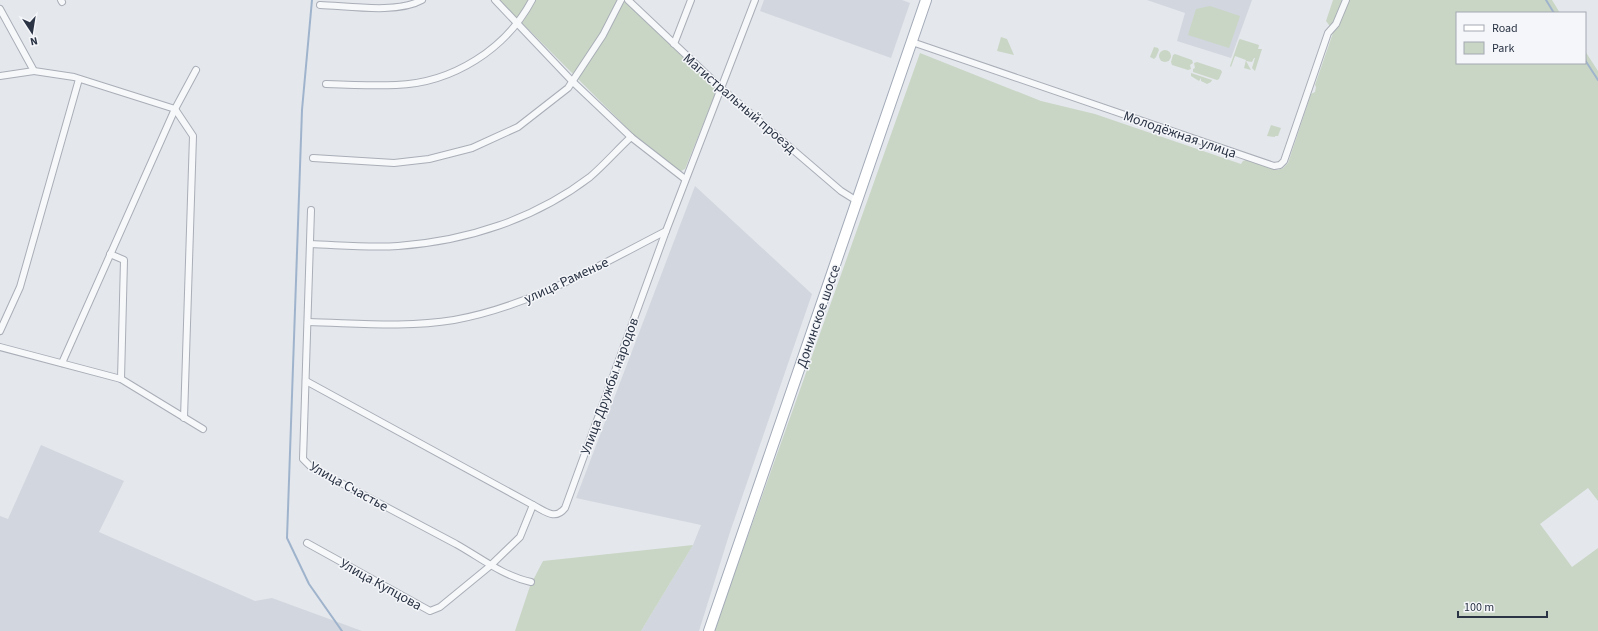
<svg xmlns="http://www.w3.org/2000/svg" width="1598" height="631" viewBox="0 0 1598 631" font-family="'Source Sans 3',sans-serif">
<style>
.built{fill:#d2d6de}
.green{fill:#c9d6c5}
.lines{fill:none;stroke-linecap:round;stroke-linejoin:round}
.stream{stroke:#9fb4cc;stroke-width:2}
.minor-casing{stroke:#a9aeb7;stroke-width:8}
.primary-casing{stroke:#a3abb8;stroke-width:12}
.minor{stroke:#f7f8fa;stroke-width:6}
.primary{stroke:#fff;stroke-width:10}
.labels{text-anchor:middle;stroke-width:3;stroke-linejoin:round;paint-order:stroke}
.street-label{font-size:14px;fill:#2b3445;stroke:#f4f6f9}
</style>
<rect width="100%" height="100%" fill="#e4e7ec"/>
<g class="built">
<polygon points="764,0 902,0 910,3 891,58 760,11"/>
<polygon points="1147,0 1252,0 1231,58 1177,41 1185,13"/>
<polygon points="695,186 812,294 730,532 699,631 641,631 693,545 701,525 576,498"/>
<polygon points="41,445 124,481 99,532 255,601 272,598 362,631 0,631 0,516 8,519"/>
</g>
<g class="green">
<polygon points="499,0 626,0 717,90 685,169 679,172 635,136"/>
<polygon points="1333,0 1552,0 1560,13 1457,13 1457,63 1585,63 1585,51 1598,71 1598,501 1588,488 1540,524 1572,567 1598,548 1598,631 714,631 920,53 1041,101 1095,114 1241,164 1243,161 1246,160 1278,170 1283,168 1288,163 1311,94 1315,92 1316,87 1315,85 1333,33 1332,29 1326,21"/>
<polygon points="1210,6 1240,16 1229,48 1188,35 1196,9"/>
<polygon points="1001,37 1007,39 1014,55 997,51"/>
<polygon points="1240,39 1259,45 1258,49 1262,49 1255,71 1252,68 1255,58 1254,58 1252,62 1246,61 1251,70 1244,68 1246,60 1235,56 1231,67 1230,66 1239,40"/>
<polygon points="1154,47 1158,48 1159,50 1156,57 1154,59 1150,57"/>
<circle cx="1165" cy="56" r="6"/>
<polygon points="1175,54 1192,60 1193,63 1190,65 1191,69 1188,70 1172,65 1171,62 1173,55"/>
<polygon points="1197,62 1221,70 1222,72 1219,79 1217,80 1193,72 1193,69 1195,68 1194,63"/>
<polygon points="1191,73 1212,80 1211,82 1207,84 1201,81 1201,78 1199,81 1191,76"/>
<polygon points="1271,125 1281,128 1278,136 1275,136 1275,137 1267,136"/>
<polygon points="693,545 641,631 515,631 530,586 543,561"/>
</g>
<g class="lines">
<g class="stream">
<polyline points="312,0 302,110 287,538 309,584 342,631"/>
<polyline points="1546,0 1554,13"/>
<polyline points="1585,60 1598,80"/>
</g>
<defs>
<g id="minor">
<polyline points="61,0 62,2"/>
<polyline points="495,0 572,81 631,137 685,179"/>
<polyline points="628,0 721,88 841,191 857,201"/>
<path d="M320 5C349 6 397 14 422 0"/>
<polyline points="0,9 34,71 74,77 175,109 193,136 184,418"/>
<polyline points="912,42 1274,166 1280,165 1284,161 1328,33 1336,24 1346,0"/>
<polyline points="674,44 691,0"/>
<polyline points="0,76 34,71"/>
<path d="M326 84C349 85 373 86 396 85 453 83 506 49 532 0"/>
<polyline points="313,158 394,163 429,159 472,148 518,127 568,88 603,35 621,0"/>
<path d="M311 210 303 459 311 467C359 493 408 518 456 544 481 558 503 576 531 582"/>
<path d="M310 244C339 245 369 248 398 246 467 241 535 219 590 177 604 165 617 150 631 137"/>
<polyline points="110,254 124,260 121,379"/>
<path d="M308 322C356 323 406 328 454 320 531 306 598 266 666 231L755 0"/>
<polyline points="0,331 20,287 79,79"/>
<polyline points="0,347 121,379 203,429"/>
<polyline points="62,363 175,109 196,70"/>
<polyline points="306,381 533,505"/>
<path d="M307 543 430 611 440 607 490 566 520 537 533 505C545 511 555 521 565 508L666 231"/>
</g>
<polyline id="primary" points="709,631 926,0"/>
</defs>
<use href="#minor" class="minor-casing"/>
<use href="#primary" class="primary-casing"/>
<use href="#minor" class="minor"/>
<use href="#primary" class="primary"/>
</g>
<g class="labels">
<g class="street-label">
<text transform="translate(740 103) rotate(41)" y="5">Магистральный проезд</text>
<text transform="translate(1180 134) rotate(19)" y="5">Молодёжная улица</text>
<text transform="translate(566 280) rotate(-25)" y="5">улица Раменье</text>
<text transform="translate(818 316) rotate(-71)" y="5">Донинское шоссе</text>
<text transform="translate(609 386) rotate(-70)" y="5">Улица Дружбы народов</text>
<text transform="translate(349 486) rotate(29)" y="5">Улица Счастье</text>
<text transform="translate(381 584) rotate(29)" y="5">Улица Купцова</text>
</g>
</g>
<rect x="1456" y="12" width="130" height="52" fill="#f4f6f9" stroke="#a4a8b1"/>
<rect x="1464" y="25" width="20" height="6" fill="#ffffff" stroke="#a4a8b1"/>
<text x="1492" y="32" font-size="12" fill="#2b3445">Road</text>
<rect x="1464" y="42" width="20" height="12" fill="#c9d6c5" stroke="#a4a8b1"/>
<text x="1492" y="52" font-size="12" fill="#2b3445">Park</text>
<g transform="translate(32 32) rotate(168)" stroke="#f4f6f9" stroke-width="3" paint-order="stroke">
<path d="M0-3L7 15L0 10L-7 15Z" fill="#2b3445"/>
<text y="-6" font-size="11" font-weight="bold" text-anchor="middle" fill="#2b3445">N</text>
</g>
<path d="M1458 611v6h89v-6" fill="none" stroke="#2b3445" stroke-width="2"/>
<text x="1464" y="611" font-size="12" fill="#2b3445" stroke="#f4f6f9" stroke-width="3" paint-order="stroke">100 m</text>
</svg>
